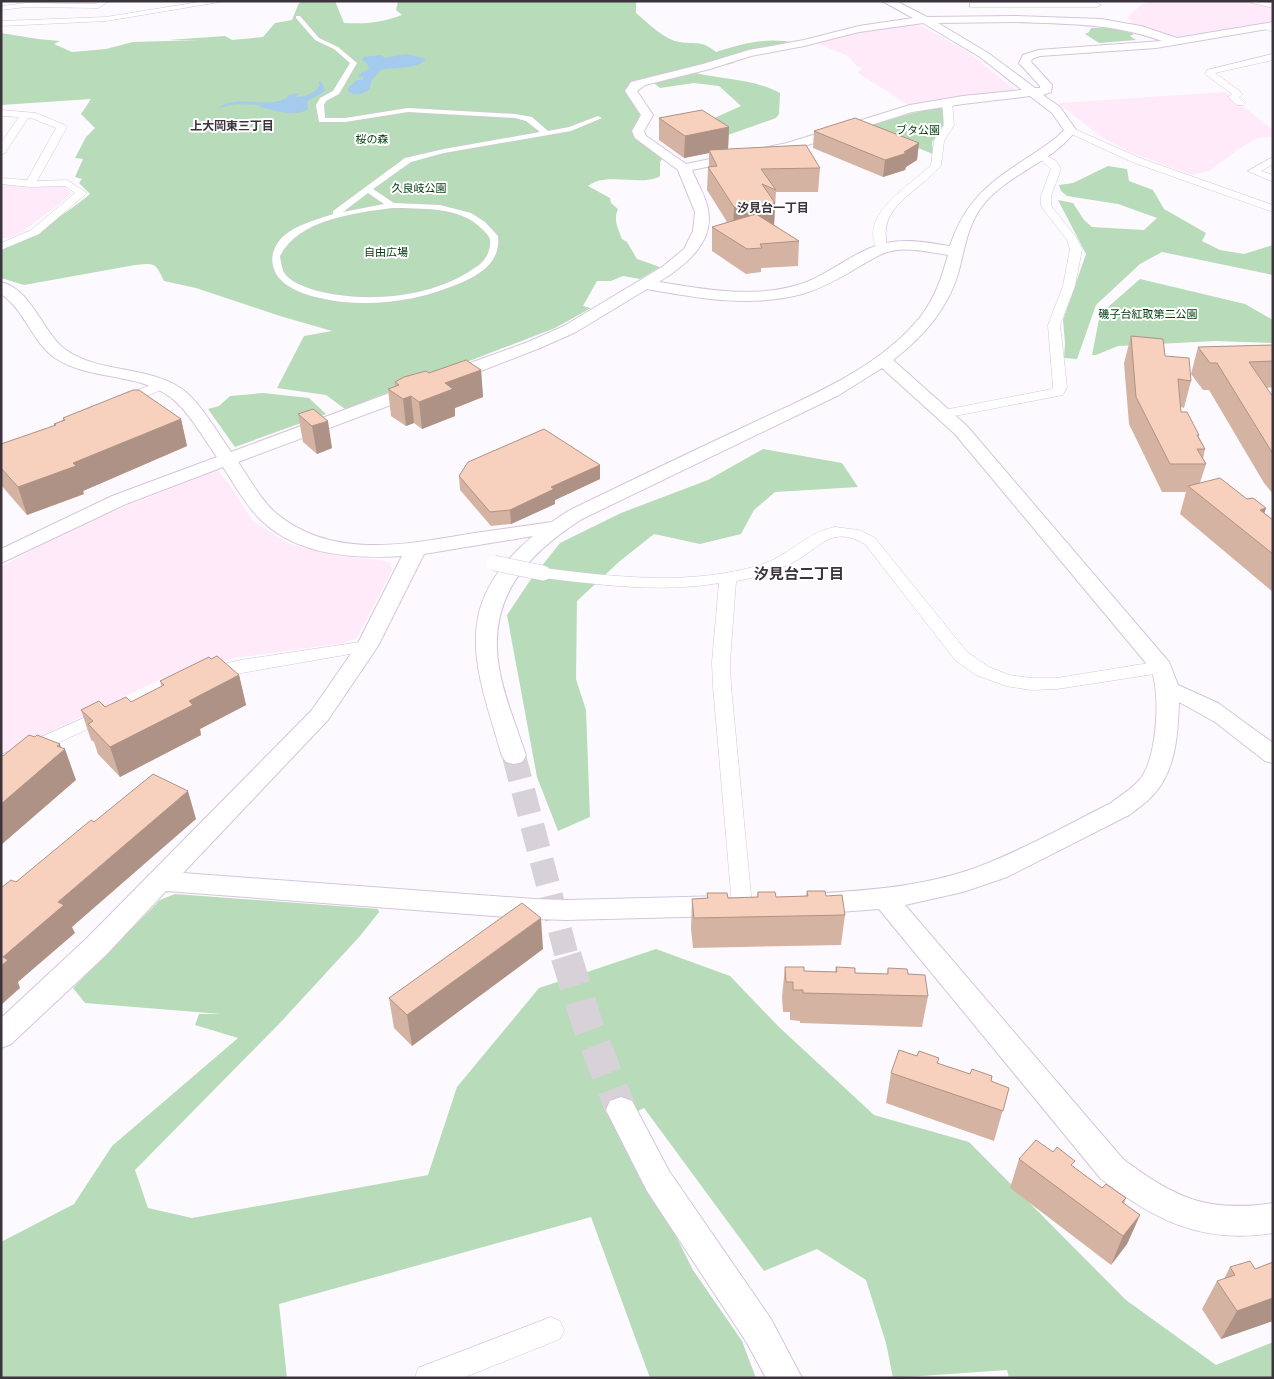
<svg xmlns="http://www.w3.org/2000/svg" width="1274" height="1379" viewBox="0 0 1274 1379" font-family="Commissioner,'Noto Sans JP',sans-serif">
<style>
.education{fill:#ffeaf9}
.green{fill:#b8dbb9}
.water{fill:#a4caed}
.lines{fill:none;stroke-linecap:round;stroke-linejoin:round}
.tertiary-tunnel-far1{stroke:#d6d2d8;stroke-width:24;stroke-dasharray:24 12;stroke-linecap:butt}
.tertiary-tunnel{stroke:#d6d2d8;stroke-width:31;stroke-dasharray:31 16;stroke-linecap:butt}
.pedestrian-casing{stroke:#d5c5dc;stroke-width:1}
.minor-casing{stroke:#d5c5dc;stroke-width:1}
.tertiary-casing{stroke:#d5c5dc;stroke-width:2}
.pedestrian{fill:#fff;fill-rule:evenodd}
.minor{fill:#fff;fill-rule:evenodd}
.tertiary{fill:#fff;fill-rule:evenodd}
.minor-bridge-casing{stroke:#d5c5dc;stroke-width:16;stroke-linecap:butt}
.minor-bridge{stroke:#fff;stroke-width:15}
.wall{fill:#d5b3a3}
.shaded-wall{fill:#ae9285}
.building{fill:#f8d0be;stroke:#ae9285}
.labels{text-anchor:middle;stroke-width:4;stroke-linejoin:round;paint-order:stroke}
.far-park-label{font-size:11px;fill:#013b0b;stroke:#fff}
.far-neighbourhood-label{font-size:12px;font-weight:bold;fill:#3b343d;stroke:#fff}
.neighbourhood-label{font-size:15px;font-weight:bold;fill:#3b343d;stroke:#fff}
</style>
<rect width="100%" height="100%" fill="#fdfaff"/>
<g class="education">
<polygon points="1150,1 1246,1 1273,8 1273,21 1242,28 1178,37 1133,24 1127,18 1141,5"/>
<polygon points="918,24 965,50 1017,91 952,98 910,106 858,73 863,67 858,67 848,56 816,43 865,31"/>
<polygon points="1225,92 1273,130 1273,137 1258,138 1239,149 1209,171 1192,175 1129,152 1100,136 1058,103"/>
<polygon points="1,184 63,186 72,194 21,233 9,238 1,238"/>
<polygon points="215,471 218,471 229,484 253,521 289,544 337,556 380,560 391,563 392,570 357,638 344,643 234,658 161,679 1,755 1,567 74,527"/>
</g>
<g class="green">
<path d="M301 1H335L344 23C367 24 380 23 402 15L396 10 398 1H642L636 3V13C647 22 660 36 675 41 693 46 699 38 716 52 743 43 767 37 796 43L730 57 734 63 692 72C721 80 752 78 780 93L779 114 776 118 728 135 712 119 741 106 719 86 694 83 660 88 648 78 636 80 626 89 628 96 640 115 633 132 662 159 660 162V176C644 187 605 171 588 186L610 198 611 203 618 209C613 220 618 228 622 239L627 242 637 259 660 267 640 279 623 276 611 281H597L583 306 591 308 555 328 345 409 326 395 277 388 304 336 332 331 280 316 196 288 164 281C155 262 155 263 135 265L24 285 1 278V249C33 233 63 217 90 194L79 183 82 179 75 177 83 159 75 158 86 137 95 128 81 114 91 99 1 105V33L38 39 60 41 54 44 72 52 106 49 133 42 199 40H168L225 36 232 40 263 37 275 23 292 20 298 5Z"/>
<polygon points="1091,28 1116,28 1134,34 1130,36 1136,40 1099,43 1085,34 1089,32"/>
<polygon points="939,107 943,109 943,126 932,142 933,154 865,127 913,113"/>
<polygon points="1108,166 1127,169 1129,181 1153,190 1164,209 1206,233 1202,241 1220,250 1244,254 1273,245 1273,275 1162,252 1140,264 1096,305 1077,359 1064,358 1065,343 1063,320 1086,254 1058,200 1073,203 1084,220 1092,227 1144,230 1157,218 1118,204 1067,196 1061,191 1059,185 1073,183"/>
<polygon points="1140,279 1245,304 1273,320 1273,343 1216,341 1118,346 1096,355 1092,355 1100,314"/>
<polygon points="263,393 309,398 326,414 235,447 208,409 219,406 230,396"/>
<polygon points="763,449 842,463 858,487 775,492 754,510 741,534 700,544 654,534 620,561 577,601 576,679 586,710 590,817 558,831 537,777 507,615 529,582 560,543 621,513 708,480"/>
<polygon points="175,894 378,909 379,912 360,936 279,1024 135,1170 148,1208 192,1218 428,1175 457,1087 539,988 656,949 730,976 779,1027 874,1115 969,1142 1126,1300 1216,1365 1273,1342 1273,1378 1009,1378 1007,1370 893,1378 886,1343 866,1280 817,1249 764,1271 644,1108 618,1121 693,1270 742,1341 756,1378 650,1378 591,1217 279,1304 287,1378 1,1378 1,1242 74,1204 112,1146 238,1038 195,1025 199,1014 221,1014 85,1003 73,988 160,900"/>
</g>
<g class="water">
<path d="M406 54 426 59C417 70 394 67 381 70L371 81 370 89C363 94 355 97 348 91V88L357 80H363V77H358L359 74 369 69 367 63 362 60 364 57 381 55 385 58Z"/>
<path d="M321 81 325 90 322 93 307 101 308 109C295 118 274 110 260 107L259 105 236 104 218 108C237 94 266 109 287 98L288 95 299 93 296 97C304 98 316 92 320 85L318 82Z"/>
</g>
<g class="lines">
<polyline class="tertiary-tunnel-far1" points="514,756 567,957"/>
<polyline class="tertiary-tunnel" points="566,956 588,1026 621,1110"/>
<defs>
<path id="pedestrian" d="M296 16H300L319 38 338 47 357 63 339 94 326 101 324 105 325 118H345L408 108 515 114 532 117 548 131 569 127 598 116 602 118 571 131 444 153 411 162 373 189 394 203 440 205 471 213 485 222 498 236C501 262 480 275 458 284 422 299 382 306 343 302 320 299 279 292 273 266 271 257 273 249 279 241 291 226 315 220 333 214V211L405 158 444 149 540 132 526 121 515 118 408 112 345 122H319L316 105 320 98 333 91 350 63 334 49 315 40 296 18ZM368 193 384 204 343 212ZM392 208C422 209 460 206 482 229 488 235 491 237 490 245 489 256 482 264 473 269 430 299 360 304 311 289 303 286 291 282 285 274 282 270 281 262 280 256 299 219 355 213 392 208Z"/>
<g id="minor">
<polygon points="99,1 109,1 98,8 26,7 1,10 1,6 26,3 96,4"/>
<polygon points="205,1 226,1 106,21 1,26 1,21 106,17"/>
<polygon points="1251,1 1273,3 1273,8 1252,3"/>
<polygon points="970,3 1097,3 1101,5 1097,7 970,7"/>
<polygon points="1264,24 1273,27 1273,32 1260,27"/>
<polygon points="1273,54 1273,60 1215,73 1241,92 1243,94 1239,97 1245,103 1243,105 1237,105 1228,97 1232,94 1205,74 1207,70"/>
<path d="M947 99 952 102 954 125 944 141 941 165C921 192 875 205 888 248L886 250H878C857 215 911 185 931 165L934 141 944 125 942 102Z"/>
<polygon points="1,110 36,113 65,125 67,127 37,181 67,180 87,193 39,234 1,250 1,243 31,230 75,193 65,186 30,187 1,184 1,178 27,180 56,128 34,119 28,118 5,153 1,154 1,143 19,117 1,116"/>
<polygon points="1070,127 1140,158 1273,205 1273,212 1132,162 1067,132 1065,130"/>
<polygon points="1042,153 1056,161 1061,169 1051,196 1051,206 1076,237 1082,249 1075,286 1060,325 1067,387 1063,395 1058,396 944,418 939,417 937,414 939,411 1052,389 1053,387 1048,325 1063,286 1070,249 1067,240 1041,206 1041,196 1051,169 1037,156"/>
<polygon points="1273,157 1273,164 1261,171 1273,175 1273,182 1248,171"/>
<polygon points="161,381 166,382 168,385 166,388 125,405 120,406 113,402 115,399"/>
<path d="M835 527 859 530 875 538 967 652 989 667 1009 675 1031 678H1057L1161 661 1167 663 1170 667 1167 671 1161 673 1057 689 1031 690 1006 686 976 675 955 660 865 544C830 524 820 549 792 563 775 572 755 578 736 581L730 662 731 686 752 905 749 911 742 913 735 911 732 905 713 686 712 662 719 583C661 593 601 585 543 578L537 576 535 573 537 570 543 568C615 577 690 586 760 565 788 557 806 532 835 527Z"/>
<polygon points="367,641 373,642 375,646 373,650 207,679 201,677 198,673 201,669 241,660"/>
<polygon points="106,708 112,710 115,714 112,718 1,769 1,755"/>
<polygon points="551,1317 560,1321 564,1330 560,1339 463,1378 415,1378 418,1368"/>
</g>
<g id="tertiary">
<path d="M882 1H896L927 17 1016 16 1101 19 1141 26 1177 38 1273 22V28L1156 48 1040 56 1032 59 1031 62 1052 85 1051 92 1043 95 1060 107 1076 130C1052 164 1004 174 980 209 967 228 964 252 958 274 947 310 922 338 893 360L967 426 1169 662 1178 685 1218 703 1273 743V763L1265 761 1215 722 1179 702C1178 733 1176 771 1153 795 1146 803 1137 809 1129 815L1007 877 963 892 905 905 1123 1159C1175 1198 1207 1213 1273 1203V1233C1202 1244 1156 1221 1101 1179L879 909 813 914 804 911 800 904 804 897 813 894C872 890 933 886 988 863 1030 846 1071 823 1111 803 1121 795 1133 788 1141 778 1157 756 1161 694 1151 669L955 434 882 368 839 395 582 519C526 555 487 598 499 668 504 698 517 727 526 756L522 762 514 764 506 762 502 756C476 667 448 607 533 536L424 554 378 646 328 720 183 873 534 899 567 900 723 896 732 899 736 906 732 913 723 916 567 920 534 919 166 891 106 955 11 1044 1 1048V1018L86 939 312 710 357 645 402 556C354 559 298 556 261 520 246 506 235 485 223 467L126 504 1 563V549L112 496 217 457C204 439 188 410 170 397 137 372 90 381 55 358 32 342 25 310 1 294V282C33 290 42 333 66 350 101 374 147 365 182 389 200 402 218 433 231 452L411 385 417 384 423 385 426 389 423 393 238 462C250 479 261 501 277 514 332 559 404 545 468 534 496 530 524 526 552 522L568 511C626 483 684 455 742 428 804 398 877 371 921 316 935 298 942 277 948 255 929 252 906 246 887 252 878 255 869 261 860 266 842 277 823 288 802 294 750 308 698 298 647 289L576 332 540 348 455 381H443L441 377 443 373 528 342 564 326 662 267 684 249 693 231 695 212 678 170 635 138 632 131 641 115 625 91 631 82 703 64 749 50 804 40 859 26 913 18ZM1016 22C1068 24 1112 23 1162 41L1038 50 1023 55 1019 63 1040 86V88H1035L988 53 938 23ZM923 23 980 57 1022 90 963 96 910 105 787 143 686 164 646 136 644 131 653 115 637 91 645 85 710 69 751 56 804 46 859 32ZM1030 96 1052 113 1064 130 1056 138C1009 173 970 185 950 246 929 243 908 238 886 243 853 250 827 278 794 286 750 298 703 289 659 282 683 267 715 243 708 210 706 196 697 183 692 170L795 149 912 112 963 104Z"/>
<polygon points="621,1097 632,1101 669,1171 771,1319 802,1378 766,1378 747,1343 647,1191 606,1110 610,1101"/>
</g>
</defs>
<use href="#pedestrian" class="pedestrian-casing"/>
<use href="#minor" class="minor-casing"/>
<use href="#tertiary" class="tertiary-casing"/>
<use href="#pedestrian" class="pedestrian"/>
<use href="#minor" class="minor"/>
<use href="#tertiary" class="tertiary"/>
<defs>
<polyline id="minor-bridge" points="494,563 543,573"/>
</defs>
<use href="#minor-bridge" class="minor-bridge-casing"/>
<use href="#minor-bridge" class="minor-bridge"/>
</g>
<g class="wall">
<polygon points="659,118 729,127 728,149 820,168 818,192 776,192 774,225 799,241 798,266 761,268 761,272 746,274 712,251 712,227 727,222 707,190 708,167 709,167 709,153 684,158 659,140"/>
<polygon points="814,131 919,143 917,160 906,167 905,170 883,177 813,148"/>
<polygon points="1131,336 1165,356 1191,381 1184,408 1181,407 1181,412 1199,435 1199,437 1205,449 1203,459 1206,464 1200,483 1247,499 1266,508 1264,513 1273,520 1273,592 1180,514 1186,492 1162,492 1129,424 1124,363"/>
<polygon points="1273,345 1273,387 1266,388 1273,397 1273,494 1264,483 1209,390 1203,390 1191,374 1198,347"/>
<polygon points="481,370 483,397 455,408 455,416 422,429 414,423 406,426 391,416 388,389 395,386 395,382 429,373"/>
<polygon points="313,409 332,448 317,454 303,442 298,414"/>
<polygon points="63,418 181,419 187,446 83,491 84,494 27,515 1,485 1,444 55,426 54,424 63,420"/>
<polygon points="600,465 600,479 555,500 555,504 511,524 491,526 460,490 459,476"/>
<polygon points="211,659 239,675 246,705 200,729 201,735 120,777 98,754 94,742 91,740 81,710 105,707 131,702 162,687 160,681"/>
<polygon points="807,891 826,896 845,915 841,945 693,948 691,929 692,899 707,898 707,893 728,898 757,897 758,892 776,897 806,896"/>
<polygon points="543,949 412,1046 394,1028 389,998"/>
<polygon points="785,967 804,971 835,972 836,967 855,973 887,974 888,968 908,974 928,996 922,1027 800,1023 800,1021 790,1020 790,1012 783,1012 782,997"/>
<polygon points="891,1073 991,1081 1009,1088 994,1141 886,1103"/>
<polygon points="1019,1159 1073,1167 1102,1188 1126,1198 1124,1204 1140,1215 1127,1244 1111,1265 1010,1188"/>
<polygon points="1273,1262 1273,1321 1221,1339 1202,1309 1217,1281 1224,1279 1230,1267 1255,1269"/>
</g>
<g class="shaded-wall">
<polygon points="729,127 728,150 709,150 709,153 684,158 685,136"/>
<polygon points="919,143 917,160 906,167 905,170 883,177 885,160 904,152"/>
<polygon points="775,203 774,227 733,231 734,207"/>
<polygon points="481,370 483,397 455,408 455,416 422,429 419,402 445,383"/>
<polygon points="411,396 414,423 406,426 403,399"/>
<polygon points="181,419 187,446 83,491 84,494 27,515 18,487 73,463"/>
<polygon points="328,421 332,448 317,454 312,426"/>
<polygon points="600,465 600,479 555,500 555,504 511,524 510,510 551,487"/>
<polygon points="1266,508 1257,536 1260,510"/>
<polygon points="239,675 246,705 200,729 201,735 120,777 110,747 189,701"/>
<polygon points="60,744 62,752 65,749 76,780 1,845 1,804"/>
<polygon points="188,791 196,819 72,927 75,933 18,982 20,988 1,1005 1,966 3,957 58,902"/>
<polygon points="541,918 543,949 412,1046 407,1015"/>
<polygon points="1140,1215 1127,1244 1111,1265 1123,1236"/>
<polygon points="1273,1298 1273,1321 1221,1339 1237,1311"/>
</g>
<g class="building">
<polygon points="702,110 729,127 685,136 659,118"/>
<polygon points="855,118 919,143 904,152 907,153 885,160 814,131"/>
<polygon points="806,145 820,168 761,169 776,190 762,184 775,203 734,207 708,167 717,166 709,150"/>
<polygon points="756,214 799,241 760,244 762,248 747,249 712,227"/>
<polygon points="1131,336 1163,339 1165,356 1189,358 1191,381 1178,379 1181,412 1187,412 1199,435 1197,435 1205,449 1197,449 1206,464 1170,464 1136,397"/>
<polygon points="1273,345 1273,361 1249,362 1273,397 1273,454 1217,363 1210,363 1198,347"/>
<polygon points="466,360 481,370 445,383 453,389 419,402 411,396 403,399 388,389 399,385 395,382 404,377 426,371 429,373"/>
<polygon points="133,390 139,390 181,419 73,463 76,466 18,487 1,468 1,444 56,425 54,424 65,420 63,418"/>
<polygon points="313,409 328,421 312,426 298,414"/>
<polygon points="544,429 600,465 551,487 554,489 510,510 490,512 459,476 468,462"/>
<polygon points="1220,478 1247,499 1253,498 1266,508 1260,510 1273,520 1273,554 1188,486"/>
<polygon points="217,656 239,675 189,701 193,705 110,747 88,724 93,721 81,710 99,701 105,707 126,697 131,702 164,685 160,681 209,657 211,659"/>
<polygon points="29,735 35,737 37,735 60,744 57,746 65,749 1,804 1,755 3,756"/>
<polygon points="153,774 188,791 58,902 64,905 3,957 8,960 1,966 1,888 11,880 16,882 91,820 94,822"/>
<polygon points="807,891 825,891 826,896 842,895 845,915 694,918 692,899 708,898 707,893 727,893 728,898 758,897 758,892 775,892 776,897 808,896"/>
<polygon points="522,903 541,918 407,1015 389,998"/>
<polygon points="785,967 804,967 804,971 837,972 836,967 855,968 855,973 888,974 888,968 907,969 908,974 925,975 928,996 803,993 803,990 793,990 793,982 786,982"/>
<polygon points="899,1050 917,1056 919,1051 939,1058 937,1063 970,1074 972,1069 992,1076 991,1081 1009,1088 1003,1111 891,1073"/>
<polygon points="1036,1140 1053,1152 1057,1147 1075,1161 1071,1165 1102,1188 1106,1184 1126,1198 1122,1202 1140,1215 1123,1236 1019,1159"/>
<polygon points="1250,1261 1255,1269 1273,1262 1273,1298 1237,1311 1217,1281 1235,1275 1230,1267"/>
</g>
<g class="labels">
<g class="far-park-label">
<text x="918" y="134">ブタ公園</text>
<text x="372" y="143">桜の森</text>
<text x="419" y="192">久良岐公園</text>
<text x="386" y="256">自由広場</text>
<text x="1148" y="318">磯子台紅取第二公園</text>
</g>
<g class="far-neighbourhood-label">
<text x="232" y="130">上大岡東三丁目</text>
<text x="773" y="212">汐見台一丁目</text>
</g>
<g class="neighbourhood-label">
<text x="799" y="579">汐見台二丁目</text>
</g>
</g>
<rect width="1274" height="1379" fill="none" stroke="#3b343d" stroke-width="5"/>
</svg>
